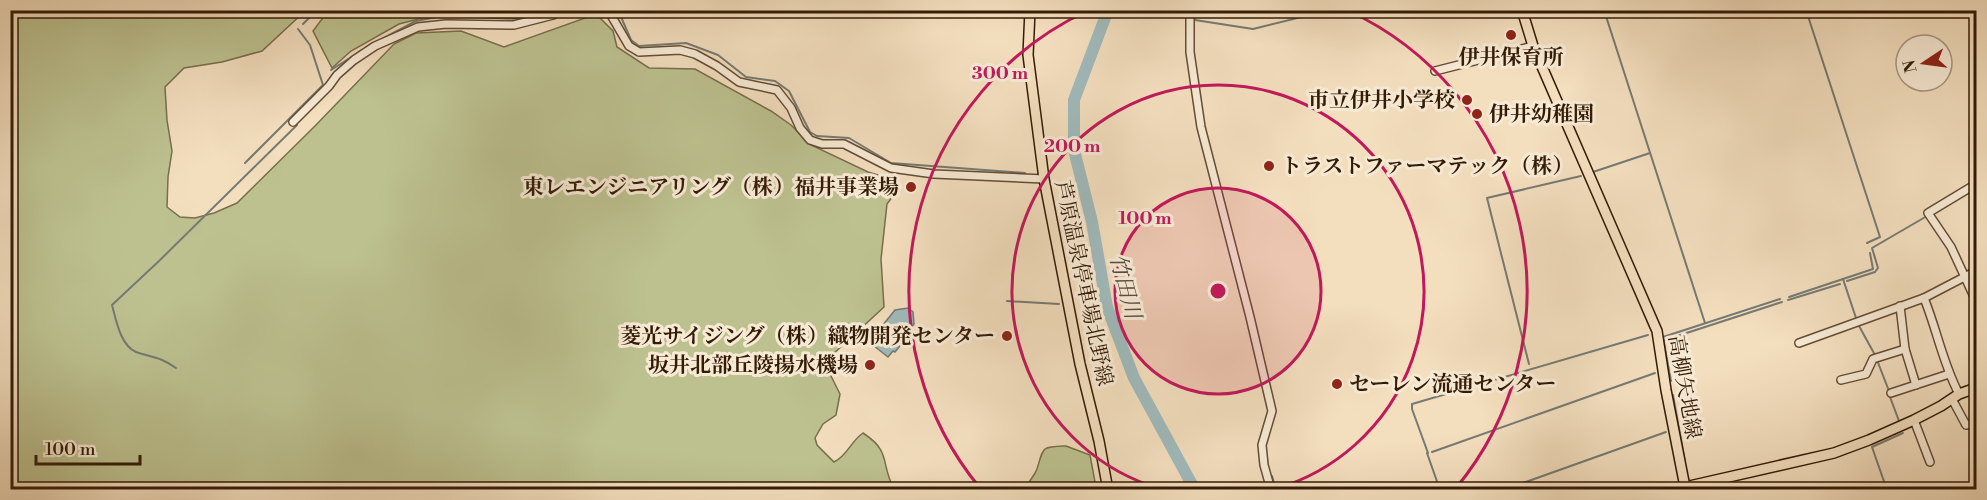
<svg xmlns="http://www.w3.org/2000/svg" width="1987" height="500" viewBox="0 0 1987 500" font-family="'Libre Bodoni','Noto Serif JP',serif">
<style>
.green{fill:#bdc190;stroke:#786e4b;stroke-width:1.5}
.water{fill:#a0babc;stroke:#757a73;stroke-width:1.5}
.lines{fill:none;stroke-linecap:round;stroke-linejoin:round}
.stream{stroke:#757a73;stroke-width:2}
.river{stroke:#a0babc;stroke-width:12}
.minor-casing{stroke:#644c34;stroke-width:10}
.major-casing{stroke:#341b06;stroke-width:12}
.minor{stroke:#f7ead5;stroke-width:7}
.major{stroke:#f3debe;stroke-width:9}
.ring{fill:none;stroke:#c2185b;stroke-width:3}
.poi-dot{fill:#8f2418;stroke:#f7ead5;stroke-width:2}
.labels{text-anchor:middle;stroke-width:6;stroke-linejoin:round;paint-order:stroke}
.poi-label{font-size:21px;font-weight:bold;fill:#341b06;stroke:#f7ead5;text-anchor:end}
.street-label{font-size:21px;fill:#341b06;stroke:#f7ead5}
.water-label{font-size:22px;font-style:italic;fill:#544b3d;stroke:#f7ead5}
.centre{fill:#c2185b;stroke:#f7ead5;stroke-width:3}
.ring-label{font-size:18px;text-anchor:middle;font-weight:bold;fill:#c2185b;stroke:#f7ead5;stroke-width:6;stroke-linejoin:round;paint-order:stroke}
</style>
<rect width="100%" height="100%" fill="#f3debe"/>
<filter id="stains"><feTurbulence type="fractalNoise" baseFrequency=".00333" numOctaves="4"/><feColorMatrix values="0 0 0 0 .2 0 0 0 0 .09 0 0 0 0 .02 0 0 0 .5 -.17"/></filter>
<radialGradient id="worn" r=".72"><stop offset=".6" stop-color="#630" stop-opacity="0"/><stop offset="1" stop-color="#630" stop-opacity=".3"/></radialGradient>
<g class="green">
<path d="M10 11H305L262 51 222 62 184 68 165 87 167 120 172 151 168 177 167 207 180 217 195 218 214 213 237 203 315 126 394 44 416 33 461 31 504 47 596 14 613 31 617 47 649 68 695 69 771 111 791 125 811 145 868 172 895 180 893 196 887 204 881 259 884 307 830 357 827 368 840 394 836 415 823 424 815 438 817 445 834 462C847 456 851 441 863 433 892 452 880 463 894 489H11Z"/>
<polygon points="328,11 437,10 438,14 399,24 351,51 332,68 313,31"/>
<path d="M1066 446 1090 455 1095 482V489H1026C1028 481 1034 477 1037 469 1044 446 1041 447 1066 446Z"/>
</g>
<polygon class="water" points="908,308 913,312 914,324 910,329 912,331 895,352 893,351 888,357 869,342 895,310"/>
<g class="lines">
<g class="stream">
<polyline points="618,10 631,40 639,46 686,43 718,55 746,77 775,81 789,91 810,132 817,136 849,138 891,163 1025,173"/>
<polyline points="1604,10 1705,323"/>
<polyline points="1806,10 1880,237 1867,243"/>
<polyline points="455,16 517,19 555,10"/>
<polyline points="1195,20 1253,29 1330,10"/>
<polyline points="303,24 317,10"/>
<polyline points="382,39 416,21 437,17"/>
<polyline points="331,70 364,49"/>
<polyline points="245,163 323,85 310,45 298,29"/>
<polyline points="1593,172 1650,153"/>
<polyline points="1847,281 1875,272 1878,268 1872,248 1927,216"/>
<polyline points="1789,297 1843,279"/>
<polyline points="1788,300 1840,284"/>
<polyline points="1007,301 1059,304"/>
<polyline points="1856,318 1843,279 1873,269 1870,253"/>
<polyline points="1859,326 1875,355"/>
<polyline points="1665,340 1782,302"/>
<polyline points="1877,360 1889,391"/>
<polyline points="1529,364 1487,198 1581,176"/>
<path d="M176 368C159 356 153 358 136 352 120 345 116 319 112 305L159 261 297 125"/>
<polyline points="1671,381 1663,337 1780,299"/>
<polyline points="1673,395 1685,462"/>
<polyline points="1890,397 1899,421"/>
<polyline points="1432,452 1655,373"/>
<polyline points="1427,453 1440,490"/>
<polyline points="1428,453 1412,409 1412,404 1648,335"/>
<polyline points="1272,476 1276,490"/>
<polyline points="1506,489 1666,432"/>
<polyline points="1700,490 1715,484 1717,490"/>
<polyline points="1887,490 1872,447 1903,433"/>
</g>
<polyline class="river" points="1108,10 1074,100 1074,150 1092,222 1107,307 1134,378 1195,490"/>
<defs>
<g id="minor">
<polyline points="608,10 629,46 639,52 680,50 695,54 717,66 739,82 777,90 791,108 800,128 810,140 822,144 844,144 891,168 934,174 1044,179"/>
<polyline points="1190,10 1190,52 1201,127 1250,317 1272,411 1262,445 1264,465 1271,490"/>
<polyline points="1435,71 1533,46"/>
<polyline points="293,122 329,86 337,75 354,60 375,46 418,27 446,24 514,25 553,15 564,10"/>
<polyline points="1976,184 1928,213 1951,247 1976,301"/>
<path d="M1924 298C1937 330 1943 364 1959 394"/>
<polyline points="1900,306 1905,349 1916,385"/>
<polyline points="1799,343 1924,298 1976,271"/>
<polyline points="1841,380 1866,374 1873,359 1905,349"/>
<polyline points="1891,393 1949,374"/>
<polyline points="1952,399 1966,425 1976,424"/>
<polyline points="1914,420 1930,462"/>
</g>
<g id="major">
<polyline points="1030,10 1028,55 1044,179 1080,364 1099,441 1108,490"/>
<polyline points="1522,10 1533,46 1657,331 1666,390 1685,487 1834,453 1869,440 1914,420 1941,406 1959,394 1976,388"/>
</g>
</defs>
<use href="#minor" class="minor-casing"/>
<use href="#major" class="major-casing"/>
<use href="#minor" class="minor"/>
<use href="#major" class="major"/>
</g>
<circle cx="1218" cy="291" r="103" fill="#c2185b" fill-opacity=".12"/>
<g class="ring">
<circle cx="1218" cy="291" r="103"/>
<path d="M1161 489A206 206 0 1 1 1275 489"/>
<path d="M980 488A309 309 0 0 1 1087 11M1349 11A309 309 0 0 1 1456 488"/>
</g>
<g class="poi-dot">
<circle cx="1511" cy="35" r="6"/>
<circle cx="1467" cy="100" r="6"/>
<circle cx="1477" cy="114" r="6"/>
<circle cx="1269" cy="166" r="6"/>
<circle cx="911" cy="187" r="6"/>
<circle cx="1007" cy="336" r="6"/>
<circle cx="870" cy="365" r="6"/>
<circle cx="1337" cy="384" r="6"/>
</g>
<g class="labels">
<g class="poi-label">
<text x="1511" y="64" text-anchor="middle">伊井保育所</text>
<text x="1455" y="107">市立伊井小学校</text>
<text x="1489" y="121" text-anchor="start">伊井幼稚園</text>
<text x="1281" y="173" text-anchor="start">トラストファーマテック（株）</text>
<text x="899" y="194">東レエンジニアリング（株）福井事業場</text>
<text x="995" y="343">菱光サイジング（株）織物開発センター</text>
<text x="858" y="372">坂井北部丘陵揚水機場</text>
<text x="1349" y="391" text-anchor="start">セーレン流通センター</text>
</g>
<g class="street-label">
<text transform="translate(1084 283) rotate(78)" y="7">芦原温泉停車場北野線</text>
<text transform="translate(1685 387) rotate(80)" y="7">高柳矢地線</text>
</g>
<g class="water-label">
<text transform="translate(1126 286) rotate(75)" y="8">竹田川</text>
</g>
</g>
<circle cx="1218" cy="291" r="9" class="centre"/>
<g class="ring-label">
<text x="1000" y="79">300 m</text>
<text x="1072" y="152">200 m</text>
<text x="1145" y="224">100 m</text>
</g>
<rect width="1987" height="500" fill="none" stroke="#f3debe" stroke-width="36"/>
<rect x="12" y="12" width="1963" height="476" fill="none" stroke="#341b06" stroke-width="3"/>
<rect x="18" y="18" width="1951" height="464" fill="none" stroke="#341b06" stroke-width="1.5"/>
<g transform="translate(1924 63) rotate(257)"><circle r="28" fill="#f7ead5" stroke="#a99782" stroke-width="1.5"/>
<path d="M0-4.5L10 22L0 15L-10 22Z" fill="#8f2418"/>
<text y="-9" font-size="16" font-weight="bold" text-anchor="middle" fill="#341b06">N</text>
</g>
<path d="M36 455v9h104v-9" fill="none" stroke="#341b06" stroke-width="3"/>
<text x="45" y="455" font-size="18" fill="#341b06" stroke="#f7ead5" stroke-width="4.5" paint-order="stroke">100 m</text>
<rect width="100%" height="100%" filter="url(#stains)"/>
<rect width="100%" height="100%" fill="url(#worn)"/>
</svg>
